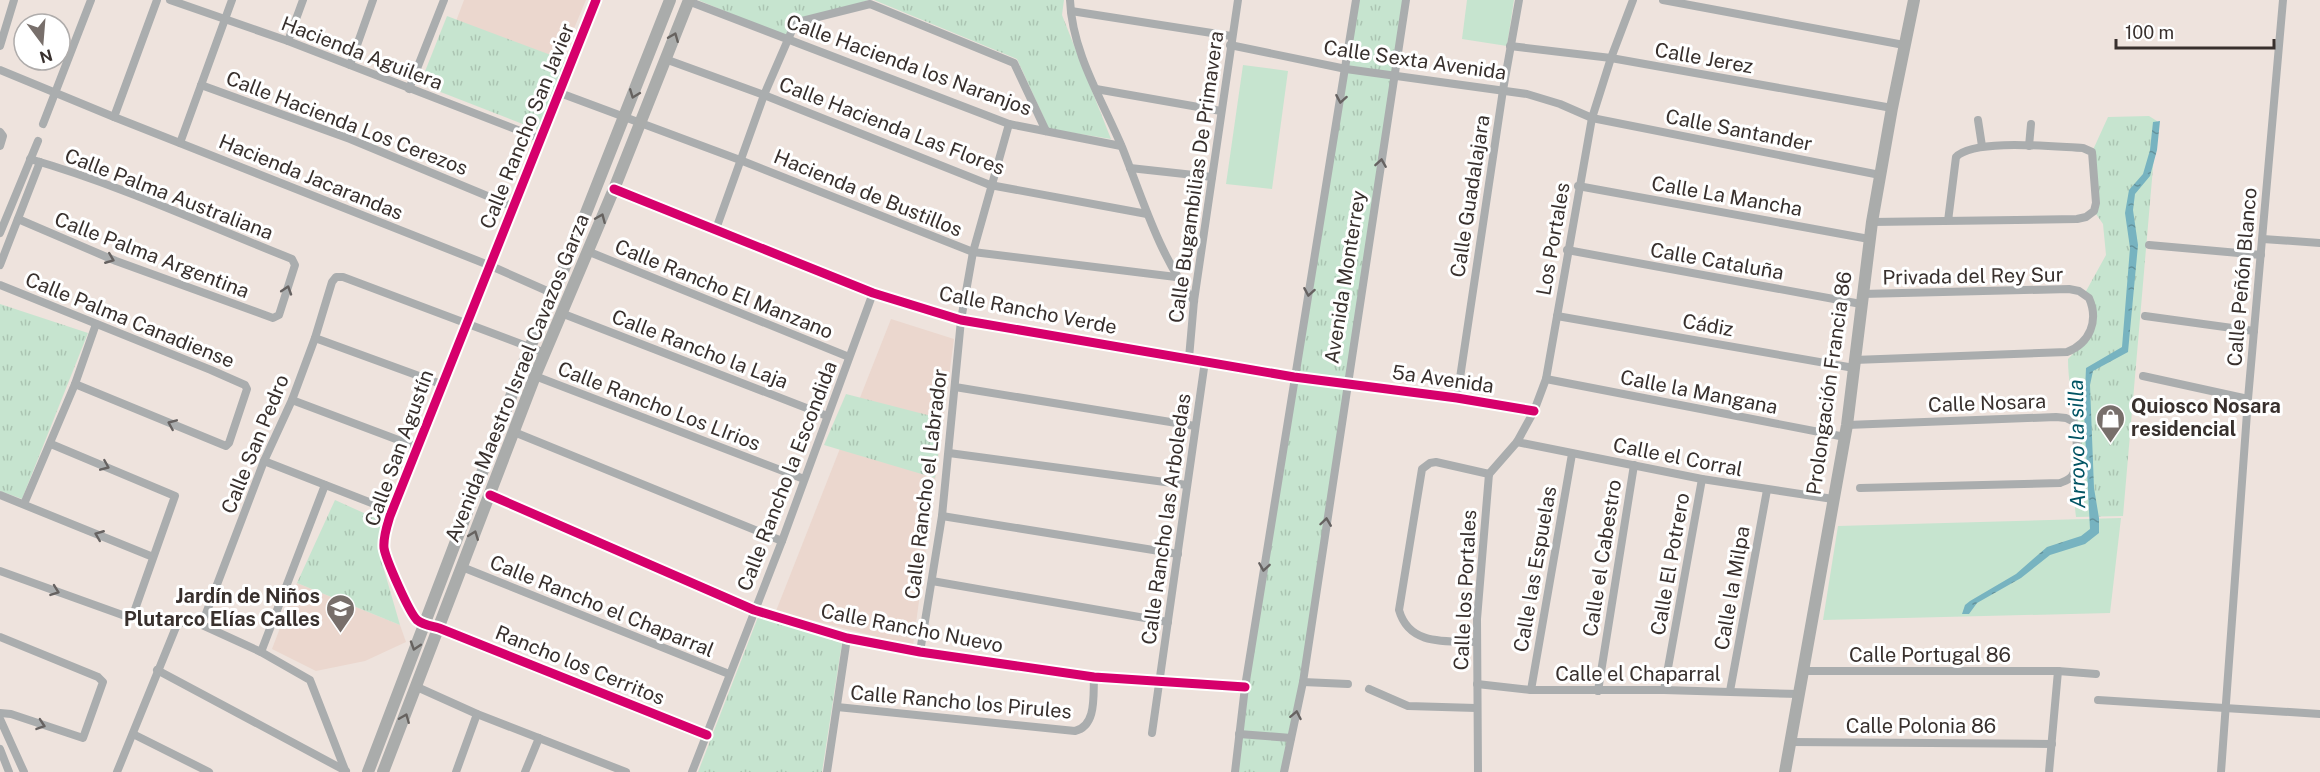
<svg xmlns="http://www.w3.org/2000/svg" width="2320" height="772" viewBox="0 0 2320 772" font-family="'Public Sans',sans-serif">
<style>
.built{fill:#ebd7ce}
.grass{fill:#c6e4cf}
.park{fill:url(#park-tufts)}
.water{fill:url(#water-ripples)}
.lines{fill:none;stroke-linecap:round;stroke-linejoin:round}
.street{stroke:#aaadae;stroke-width:8}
.secondary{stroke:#aaacab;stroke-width:12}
.cycleway-casing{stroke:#fff;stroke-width:13}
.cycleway{stroke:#d6006c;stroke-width:9}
.oneway{stroke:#66625f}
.oneway2{stroke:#666261}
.labels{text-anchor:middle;stroke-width:6;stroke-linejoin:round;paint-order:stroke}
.street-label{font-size:20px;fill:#38302d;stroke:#fff}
.poi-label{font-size:20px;font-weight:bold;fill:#38302d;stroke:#fff;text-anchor:start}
.water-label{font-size:21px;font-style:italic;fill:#015363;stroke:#fff}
</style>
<defs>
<pattern id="park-tufts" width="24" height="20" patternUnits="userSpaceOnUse" patternTransform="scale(1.5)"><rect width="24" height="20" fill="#c6e4cf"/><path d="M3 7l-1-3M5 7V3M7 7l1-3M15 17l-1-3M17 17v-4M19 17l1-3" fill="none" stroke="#abc4b2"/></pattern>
<pattern id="water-ripples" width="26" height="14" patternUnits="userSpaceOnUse" patternTransform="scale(1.5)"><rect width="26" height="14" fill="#77b3c0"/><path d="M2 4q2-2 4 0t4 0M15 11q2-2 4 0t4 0" fill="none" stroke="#63929c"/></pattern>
</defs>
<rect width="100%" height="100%" fill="#eee3dd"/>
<g class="built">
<polygon points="464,0 586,0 559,64 455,24"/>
<polygon points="891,319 954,339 913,646 776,611"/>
<polygon points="297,583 400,625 406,642 365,661 316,671 272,649"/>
</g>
<g class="grass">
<polygon points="1467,0 1514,0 1507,46 1462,39"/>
<polygon points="1243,65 1288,71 1272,189 1226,184"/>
<polygon points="2121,518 2110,613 1823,620 1838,526"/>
</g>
<g class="park">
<polygon points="698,0 869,0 798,22 789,38"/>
<polygon points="874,0 1064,0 1062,15 1111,139 1049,129 1017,59"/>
<polygon points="1355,0 1406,0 1286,772 1233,772"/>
<polygon points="447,16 567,61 538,130 420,84"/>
<path d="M2149 116 2157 121 2123 516 2076 517C2072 486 2074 455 2074 423 2073 401 2068 381 2068 359L2086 340 2093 316 2085 293 2106 255 2103 224 2094 211 2092 152 2108 117Z"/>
<polygon points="0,304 88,333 22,499 0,491"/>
<polygon points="846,394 943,419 935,478 824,445"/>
<polygon points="335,500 386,523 378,549 400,625 297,583"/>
<polygon points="758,617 842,643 822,772 698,772"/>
</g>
<polygon class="water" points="2160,121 2157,150 2150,176 2135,194 2133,210 2138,245 2128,352 2093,371 2090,385 2094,488 2099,518 2099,533 2085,544 2050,555 2021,578 1977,603 1969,614 1962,614 1965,605 1970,601 2016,574 2047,547 2081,536 2090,529 2084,413 2086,368 2122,347 2130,248 2125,213 2129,190 2143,174 2150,150 2153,122"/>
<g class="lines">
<g class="street">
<polyline points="170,0 288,41 541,139"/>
<path d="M596 0 390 516C387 526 383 537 384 548 386 560 409 612 417 620 423 625 432 626 439 628L707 735"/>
<path d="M1070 0C1072 52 1102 100 1122 147 1143 200 1159 255 1194 301"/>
<polyline points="1663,0 1904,45"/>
<polyline points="688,1 1009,124 1121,146"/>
<polyline points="1071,11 1231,36"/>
<polyline points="288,41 303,0"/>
<polyline points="1230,45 1346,69 1527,94 1560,104 1592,118 1880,175"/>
<polyline points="0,46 14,0"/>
<polyline points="1510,46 1611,58 1892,108"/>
<polyline points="665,59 764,95 990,185 1147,214"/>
<polyline points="350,65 373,0"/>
<polyline points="0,70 114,117 491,266 554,294"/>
<polyline points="201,85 350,139 514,207"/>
<polyline points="409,89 444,0"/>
<polyline points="1096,89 1221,111"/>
<polyline points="560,93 740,160 973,252 1176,277"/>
<polyline points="114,117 157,0"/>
<polyline points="1978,120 1982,146"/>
<polyline points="43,124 91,0"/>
<polyline points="0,132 3,136 0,146"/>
<polyline points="180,143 232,0"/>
<polyline points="2029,146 2031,124"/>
<polyline points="1130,168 1212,177"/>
<polyline points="1578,186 1869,239"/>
<polyline points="614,189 873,293 961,320 1294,377 1457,398 1534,411"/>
<path d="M18 219 116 261 273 318 279 315 295 265 292 259C206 225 120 185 30 159"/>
<path d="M1872 222 2077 219 2086 217 2094 211 2096 203 2092 152 2083 148C2056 147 1974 138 1956 157L1948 221"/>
<polyline points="716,229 764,95 793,28 798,22 870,4 1014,63 1046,131"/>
<polyline points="0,233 38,141"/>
<polyline points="2263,239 2320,243"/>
<polyline points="2149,245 2261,255"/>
<polyline points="1567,250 1861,304"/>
<polyline points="587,251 849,357"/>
<polyline points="0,265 40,162"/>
<polyline points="0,285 211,370 245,385 247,389 229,443 226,446 75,384"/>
<polyline points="561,313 827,416"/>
<polyline points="1557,316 1854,368"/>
<polyline points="2145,316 2254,331"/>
<polyline points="315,338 441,384"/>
<polyline points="1189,358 1194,301 1238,0"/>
<path d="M1854 360 2067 352C2090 343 2099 321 2089 298L2079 291 2069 289 1862 294"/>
<polyline points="535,376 804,479"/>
<polyline points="2143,376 2248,399"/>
<polyline points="1546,379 1845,437"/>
<polyline points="955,387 1195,426"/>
<polyline points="1457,398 1503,90 1519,0"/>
<polyline points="292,400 417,447"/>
<path d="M1847 425 2056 417 2066 418 2074 422C2077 433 2079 467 2072 476 2069 480 2065 481 2060 483L1860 488"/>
<polyline points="514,432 782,541"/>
<polyline points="1517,442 1702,479 1833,499"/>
<polyline points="949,453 1187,485"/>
<polyline points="264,461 392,511"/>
<polyline points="1489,474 1517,442 1534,411 1546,379 1592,118 1611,58 1633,0"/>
<polyline points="0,495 153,557"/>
<polyline points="490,495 754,610 847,638 920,652 1094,677 1245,687"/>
<polyline points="24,504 75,384 96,324"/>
<polyline points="942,516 1178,554"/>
<polyline points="462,567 729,674"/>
<polyline points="0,571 128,617 133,615 175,496 51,444"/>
<polyline points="932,581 1168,622"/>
<polyline points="202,624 264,461 292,400 315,338 332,282 336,277 343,277 545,353"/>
<polyline points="0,637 98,677 103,682 83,738 11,714 0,713"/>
<path d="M1477 642C1446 641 1409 646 1399 610L1422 469 1430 463 1436 462 1489 474"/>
<polyline points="261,652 325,485"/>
<polyline points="920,652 942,516 961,320 973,252 1009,124"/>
<polyline points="157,670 346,771"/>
<polyline points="1802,671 2058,671 2096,674"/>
<polyline points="1303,682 1348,684"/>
<polyline points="1477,684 1531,690 1664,690 1799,694"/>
<polyline points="417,687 477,714 626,772"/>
<polyline points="1369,689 1408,706 1476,708"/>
<polyline points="1531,690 1572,454"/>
<polyline points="1664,690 1702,479"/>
<polyline points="1598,691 1634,465"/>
<polyline points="1730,691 1767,490"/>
<polyline points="2098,700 2320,714"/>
<path d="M837 707 1075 731C1097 726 1093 695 1094 677"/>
<polyline points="0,719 24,772"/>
<polyline points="1152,733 1205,361"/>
<polyline points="133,734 209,772"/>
<polyline points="1239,734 1291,738"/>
<polyline points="1791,742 2052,744"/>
<polyline points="0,749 9,772"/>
<polyline points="117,772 176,627 183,621 189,619 261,652 310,680 345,770"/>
<polyline points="456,772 477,714"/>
<polyline points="525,772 539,738"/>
<polyline points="692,772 782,541 873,293"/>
<polyline points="827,772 847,638"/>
<polyline points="1235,772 1245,687 1356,0"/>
<polyline points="1284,772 1303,682 1406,0"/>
<polyline points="1478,772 1477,619 1489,474"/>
<polyline points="2049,772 2058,671"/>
<polyline points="2221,772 2248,399 2283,0"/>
</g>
<g class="secondary">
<polyline points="368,772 530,347 554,294 670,0"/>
<polyline points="383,772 535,376 614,189 689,0"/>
<polyline points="1785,772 1847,425 1872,222 1892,108 1914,0"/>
</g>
<defs>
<g id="cycleway">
<path d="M596 0 390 516C387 526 383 537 384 548 386 560 409 612 417 620 423 625 432 626 439 628L707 735"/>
<polyline points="614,189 873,293 961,320 1294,377 1457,398 1534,411"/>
<polyline points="490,495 754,610 847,638 920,652 1094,677 1245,687"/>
</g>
</defs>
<use href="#cycleway" class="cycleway-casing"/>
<use href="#cycleway" class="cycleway"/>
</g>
<defs><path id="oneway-chevron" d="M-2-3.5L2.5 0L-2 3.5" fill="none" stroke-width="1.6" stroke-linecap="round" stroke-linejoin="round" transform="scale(1.5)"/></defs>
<g class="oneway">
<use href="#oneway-chevron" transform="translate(674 37) rotate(-68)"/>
<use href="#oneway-chevron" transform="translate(634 94) rotate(111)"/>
<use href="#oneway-chevron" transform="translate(601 218) rotate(-67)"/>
<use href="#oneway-chevron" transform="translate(474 535) rotate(-69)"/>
<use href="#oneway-chevron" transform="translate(415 646) rotate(108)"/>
<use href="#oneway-chevron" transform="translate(405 718) rotate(-68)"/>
</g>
<g class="oneway2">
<use href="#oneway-chevron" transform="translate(1341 99) rotate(100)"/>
<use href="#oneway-chevron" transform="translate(1381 163) rotate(-81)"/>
<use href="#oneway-chevron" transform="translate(110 259) rotate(22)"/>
<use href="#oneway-chevron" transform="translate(287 290) rotate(-72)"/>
<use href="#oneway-chevron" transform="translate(1309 292) rotate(100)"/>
<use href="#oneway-chevron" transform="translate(172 424) rotate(-157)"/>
<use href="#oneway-chevron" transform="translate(105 466) rotate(23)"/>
<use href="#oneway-chevron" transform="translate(1326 522) rotate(-82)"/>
<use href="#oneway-chevron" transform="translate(99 535) rotate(-158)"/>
<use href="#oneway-chevron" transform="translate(1264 567) rotate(99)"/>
<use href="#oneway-chevron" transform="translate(55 591) rotate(20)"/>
<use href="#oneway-chevron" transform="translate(1296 715) rotate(-79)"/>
<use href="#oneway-chevron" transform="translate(41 725) rotate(19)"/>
</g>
<defs>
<symbol id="shop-pin" viewBox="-11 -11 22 30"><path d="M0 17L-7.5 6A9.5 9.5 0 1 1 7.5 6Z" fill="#786f6b" stroke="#fff"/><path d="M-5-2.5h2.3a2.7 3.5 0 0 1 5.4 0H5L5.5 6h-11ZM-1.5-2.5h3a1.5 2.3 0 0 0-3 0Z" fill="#fff"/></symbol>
<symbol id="school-pin" viewBox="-11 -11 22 30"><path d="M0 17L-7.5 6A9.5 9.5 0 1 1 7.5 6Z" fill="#786f6b" stroke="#fff"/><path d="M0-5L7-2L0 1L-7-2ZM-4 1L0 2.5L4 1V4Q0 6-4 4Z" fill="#fff"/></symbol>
</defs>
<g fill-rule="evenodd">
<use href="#shop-pin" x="2094" y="402" width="33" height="45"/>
<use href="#school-pin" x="324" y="592" width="33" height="45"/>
</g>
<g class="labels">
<g class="street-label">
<text transform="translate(362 53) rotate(21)" y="7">Hacienda Aguilera</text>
<text transform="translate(1704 58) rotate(10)" y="7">Calle Jerez</text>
<text transform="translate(1415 60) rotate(8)" y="7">Calle Sexta Avenida</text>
<text transform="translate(909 65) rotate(20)" y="7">Calle Hacienda los Naranjos</text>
<text transform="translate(347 123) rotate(21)" y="7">Calle Hacienda Los Cerezos</text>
<text transform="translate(527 126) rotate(-68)" y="7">Calle Rancho San Javier</text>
<text transform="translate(892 126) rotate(21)" y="7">Calle Hacienda Las Flores</text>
<text transform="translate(1739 130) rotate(11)" y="7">Calle Santander</text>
<text transform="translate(311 177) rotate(22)" y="7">Hacienda Jacarandas</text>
<text transform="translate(1196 177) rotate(-82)" y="7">Calle Bugambilias De Primavera</text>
<text transform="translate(868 193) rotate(22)" y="7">Hacienda de Bustillos</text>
<text transform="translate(169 194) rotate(21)" y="7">Calle Palma Australiana</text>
<text transform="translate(1470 196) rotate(-81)" y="7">Calle Guadalajara</text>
<text transform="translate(1727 196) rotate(10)" y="7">Calle La Mancha</text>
<text transform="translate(1553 239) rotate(-80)" y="7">Los Portales</text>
<text transform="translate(152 255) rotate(21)" y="7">Calle Palma Argentina</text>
<text transform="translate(1717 261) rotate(10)" y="7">Calle Cataluña</text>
<text transform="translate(1973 276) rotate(-1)" y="7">Privada del Rey Sur</text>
<text transform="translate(1345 277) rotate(-81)" y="7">Avenida Monterrey</text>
<text transform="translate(2242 277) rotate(-85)" y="7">Calle Peñón Blanco</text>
<text transform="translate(724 289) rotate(22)" y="7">Calle Rancho El Manzano</text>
<text transform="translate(1028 310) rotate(11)" y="7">Calle Rancho Verde</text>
<text transform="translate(130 320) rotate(22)" y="7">Calle Palma Canadiense</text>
<text transform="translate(1708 325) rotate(10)" y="7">Cádiz</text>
<text transform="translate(700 349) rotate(21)" y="7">Calle Rancho la Laja</text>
<text transform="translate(517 378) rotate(-68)" y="7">Avenida Maestro Israel Cavazos Garza</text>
<text transform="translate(1443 379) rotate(8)" y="7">5a Avenida</text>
<text transform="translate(1829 383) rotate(-82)" y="7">Prolongación Francia 86</text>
<text transform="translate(1699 392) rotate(11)" y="7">Calle la Mangana</text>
<text transform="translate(1987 403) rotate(-2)" y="7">Calle Nosara</text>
<text transform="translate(659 406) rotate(21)" y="7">Calle Rancho Los LIrios</text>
<text transform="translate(255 444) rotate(-68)" y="7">Calle San Pedro</text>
<text transform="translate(399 448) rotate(-70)" y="7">Calle San Agustín</text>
<text transform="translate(1678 457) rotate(11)" y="7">Calle el Corral</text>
<text transform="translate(787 476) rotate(-69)" y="7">Calle Rancho la Escondida</text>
<text transform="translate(926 484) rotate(-83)" y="7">Calle Rancho el Labrador</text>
<text transform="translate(1166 519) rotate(-82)" y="7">Calle Rancho las Arboledas</text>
<text transform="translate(1602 558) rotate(-81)" y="7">Calle el Cabestro</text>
<text transform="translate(1670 564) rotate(-80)" y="7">Calle El Potrero</text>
<text transform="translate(1535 569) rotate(-80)" y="7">Calle las Espuelas</text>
<text transform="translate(1732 588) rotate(-80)" y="7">Calle la Milpa</text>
<text transform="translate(1465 590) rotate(-87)" y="7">Calle los Portales</text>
<text transform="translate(602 606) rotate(22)" y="7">Calle Rancho el Chaparral</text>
<text transform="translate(912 628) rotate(11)" y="7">Calle Rancho Nuevo</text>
<text x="1930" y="662">Calle Portugal 86</text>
<text transform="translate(580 665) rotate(22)" y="7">Rancho los Cerritos</text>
<text x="1638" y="681">Calle el Chaparral</text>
<text transform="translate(961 702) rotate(5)" y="7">Calle Rancho los Pirules</text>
<text x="1921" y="733">Calle Polonia 86</text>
</g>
<g class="poi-label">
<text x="2131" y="413">Quiosco Nosara<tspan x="2131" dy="23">residencial</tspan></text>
<text x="320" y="603" text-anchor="end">Jardín de Niños<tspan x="320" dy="23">Plutarco Elías Calles</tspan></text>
</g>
<g class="water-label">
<text transform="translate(2077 444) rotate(-91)" y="7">Arroyo la silla</text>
</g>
</g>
<g transform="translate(42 42) rotate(164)"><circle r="28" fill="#ffffff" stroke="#afacab" stroke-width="1.5"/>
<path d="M0-4.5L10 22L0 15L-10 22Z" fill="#786f6b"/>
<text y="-9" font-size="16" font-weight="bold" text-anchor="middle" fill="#38302d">N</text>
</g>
<path d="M2116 39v9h158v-9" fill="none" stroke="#38302d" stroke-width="3"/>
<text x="2125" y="39" font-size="18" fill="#38302d" stroke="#ffffff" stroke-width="4.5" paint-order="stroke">100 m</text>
</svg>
